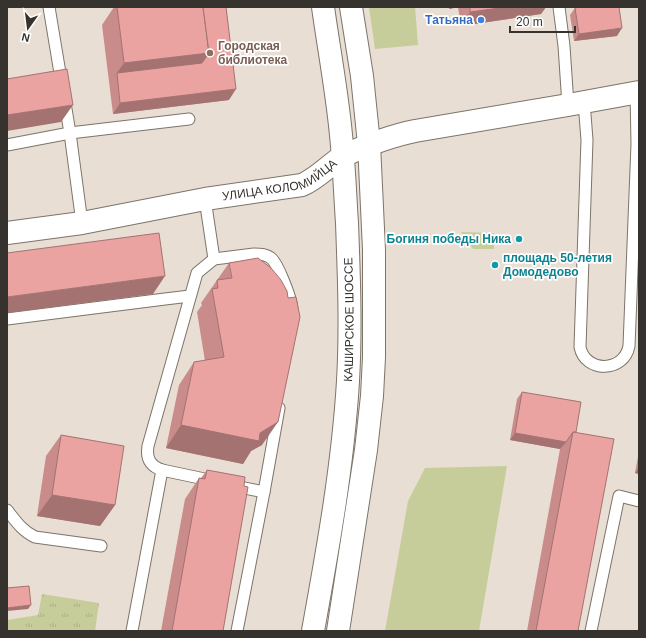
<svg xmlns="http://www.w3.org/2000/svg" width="646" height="638" viewBox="0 0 646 638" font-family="Helvetica,sans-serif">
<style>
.green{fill:#c6cd9a}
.park{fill:url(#park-tufts)}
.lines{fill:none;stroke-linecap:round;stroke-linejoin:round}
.lane-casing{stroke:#7c7469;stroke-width:13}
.street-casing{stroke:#7c7469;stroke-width:24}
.secondary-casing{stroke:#7c7469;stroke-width:24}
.primary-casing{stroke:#7c7469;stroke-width:24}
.lane{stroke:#fff;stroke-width:11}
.street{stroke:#fff;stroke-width:22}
.secondary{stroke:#fff;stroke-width:22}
.primary{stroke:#fff;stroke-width:22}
.wall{fill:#c98c8a}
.shaded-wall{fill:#a47271}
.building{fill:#eaa3a1;stroke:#a47271}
.shop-dot{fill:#3f7fe0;stroke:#fff;stroke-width:1.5}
.education-dot{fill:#8d6e63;stroke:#fff;stroke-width:1.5}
.culture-dot{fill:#0f9aa8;stroke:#fff;stroke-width:1.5}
.labels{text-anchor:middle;stroke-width:3.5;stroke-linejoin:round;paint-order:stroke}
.shop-label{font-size:12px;font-weight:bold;fill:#366cbe;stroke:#fff;text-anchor:end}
.education-label{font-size:12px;font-weight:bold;fill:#785e54;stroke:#fff;text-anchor:start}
.street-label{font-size:12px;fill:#36332e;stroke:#fff}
.culture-label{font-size:12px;font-weight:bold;fill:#0d838f;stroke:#fff;text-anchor:end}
</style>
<defs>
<pattern id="park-tufts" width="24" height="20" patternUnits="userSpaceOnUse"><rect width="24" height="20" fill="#c6cd9a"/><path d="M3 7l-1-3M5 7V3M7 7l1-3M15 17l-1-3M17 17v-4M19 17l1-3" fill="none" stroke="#abb085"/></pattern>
</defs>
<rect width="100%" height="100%" fill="#e8ded3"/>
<g class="green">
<polygon points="369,7 415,7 418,45 375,49"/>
<polygon points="461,232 494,233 494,249 473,249"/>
<polygon points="507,466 479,631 385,631 408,501 425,468"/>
</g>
<polygon class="park" points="42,594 99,603 95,631 7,631 7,620 38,615"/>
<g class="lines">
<defs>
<g id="lane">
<polyline points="49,7 70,133 82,223"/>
<polyline points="559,7 564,46 568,105"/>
<path d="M584 102 587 140 580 347C585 373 624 373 629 346L637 144 636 92"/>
<polyline points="7,145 70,133 189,119"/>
<path d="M214 259 254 254C260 254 267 254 272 259 278 265 289 293 291 303 292 306 292 309 291 312"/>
<polyline points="7,319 165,299 190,296"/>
<polyline points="162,470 214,481"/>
<polyline points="235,486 264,492 279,408"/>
<path d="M7 510C15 520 22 531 35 537L101 546"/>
<path d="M132 631 162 470C150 466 146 458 148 446L197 273 214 259 205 199"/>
<polyline points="237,631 264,492"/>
<polyline points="591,631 619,496 639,501"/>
</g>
<g id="street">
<path id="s1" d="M7 233 82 223 205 199 302 185C318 178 329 165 343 156"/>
</g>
<path id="secondary" d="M343 156C367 145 390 136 415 131L568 105 639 92"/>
<g id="primary">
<path id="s2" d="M313 631C328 548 343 465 348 381 351 329 349 276 347 223 345 194 344 164 341 135 337 92 329 50 323 7"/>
<polyline points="338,631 366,450 372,396 374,357 374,250 369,144 362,76 351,7"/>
</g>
</defs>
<use href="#lane" class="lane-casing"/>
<use href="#street" class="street-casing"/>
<use href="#secondary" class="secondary-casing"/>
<use href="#primary" class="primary-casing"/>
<use href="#lane" class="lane"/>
<use href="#street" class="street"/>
<use href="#secondary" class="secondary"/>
<use href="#primary" class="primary"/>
</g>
<g class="wall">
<polygon points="114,7 226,7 229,100 113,114 102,25"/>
<polygon points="449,7 546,7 541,14 461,26 458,7 449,9"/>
<polygon points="575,8 617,36 574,41 570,15"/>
<polygon points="229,263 262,445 251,451 243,464 166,448 179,385 194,362 205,361 197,312 202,305 201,303"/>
<polygon points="522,392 576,432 578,631 527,631 560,449 510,440 517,399"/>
<polygon points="61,435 115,505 100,526 37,516 46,456"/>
<polygon points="639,451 639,474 635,473"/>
<polygon points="207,470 223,631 161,631 185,499 199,478 201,478"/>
</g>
<g class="shaded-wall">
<polygon points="451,7 459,7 449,9"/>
<polygon points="507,7 546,7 541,14 461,26 470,12"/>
<polygon points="622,28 617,36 574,41 579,34"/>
<polygon points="209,53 194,74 117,73 109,84 124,63"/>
<polygon points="236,89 229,100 113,114 120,103"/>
<polygon points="73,105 61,122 7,131 7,115"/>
<polygon points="165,276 153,294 7,313 7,297"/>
<polygon points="278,422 262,445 251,451 243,464 166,448 181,425"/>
<polygon points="515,433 566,442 560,449 510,440"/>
<polygon points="639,467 639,474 635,473"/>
<polygon points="52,495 115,505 100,526 37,516"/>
<polygon points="31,605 28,609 7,611 7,608"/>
</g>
<g class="building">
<polygon points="117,7 203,7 209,53 124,63"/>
<polygon points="203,7 226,7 236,89 120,103 117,73 202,63 209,53"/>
<polygon points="470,7 507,7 470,12"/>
<polygon points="581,7 619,7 622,28 579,34 575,8"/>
<polygon points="67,69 73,105 7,115 7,79"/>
<polygon points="159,233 165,276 7,297 7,253"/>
<polygon points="258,258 271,268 281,280 287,291 288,298 296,297 300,317 278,422 260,433 259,441 181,425 194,362 224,357 212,289 218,288 217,280 232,278 229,263"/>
<polygon points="522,392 581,402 576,432 573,432 566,442 515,433"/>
<polygon points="573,432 614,439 578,631 536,631"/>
<polygon points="61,435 124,446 115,505 52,495"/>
<polygon points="207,470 245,477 244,486 248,487 223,631 172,631 199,478 205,479"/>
<polygon points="29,586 31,605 7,608 7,588"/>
</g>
<circle class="shop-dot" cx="481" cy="20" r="4"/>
<circle class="education-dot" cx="210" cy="53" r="4"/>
<g class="culture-dot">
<circle cx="519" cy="239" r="4"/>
<circle cx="495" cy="265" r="4"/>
</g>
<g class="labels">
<g class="shop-label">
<text x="473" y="24">Татьяна</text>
</g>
<g class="education-label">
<text x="218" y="50">Городская<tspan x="218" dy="14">библиотека</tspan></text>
</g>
<g class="street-label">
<text dy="4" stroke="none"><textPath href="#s1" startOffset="279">УЛИЦА КОЛОМИЙЦА</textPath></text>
<text dy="4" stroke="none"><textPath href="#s2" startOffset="314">КАШИРСКОЕ ШОССЕ</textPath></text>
</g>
<g class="culture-label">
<text x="511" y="243">Богиня победы Ника</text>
<text x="503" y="262" text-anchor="start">площадь 50-летия<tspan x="503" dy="14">Домодедово</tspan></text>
</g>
</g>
<rect width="646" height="638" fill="none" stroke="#36332e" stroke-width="16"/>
<g transform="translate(28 28) rotate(194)" stroke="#ffffff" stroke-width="3" paint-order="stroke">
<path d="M0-3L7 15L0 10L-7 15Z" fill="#36332e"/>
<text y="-6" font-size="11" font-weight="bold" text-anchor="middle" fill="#36332e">N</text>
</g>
<path d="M510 26v6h65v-6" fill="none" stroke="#36332e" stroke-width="2"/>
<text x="516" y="26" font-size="12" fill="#36332e" stroke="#ffffff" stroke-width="3" paint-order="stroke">20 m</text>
</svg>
